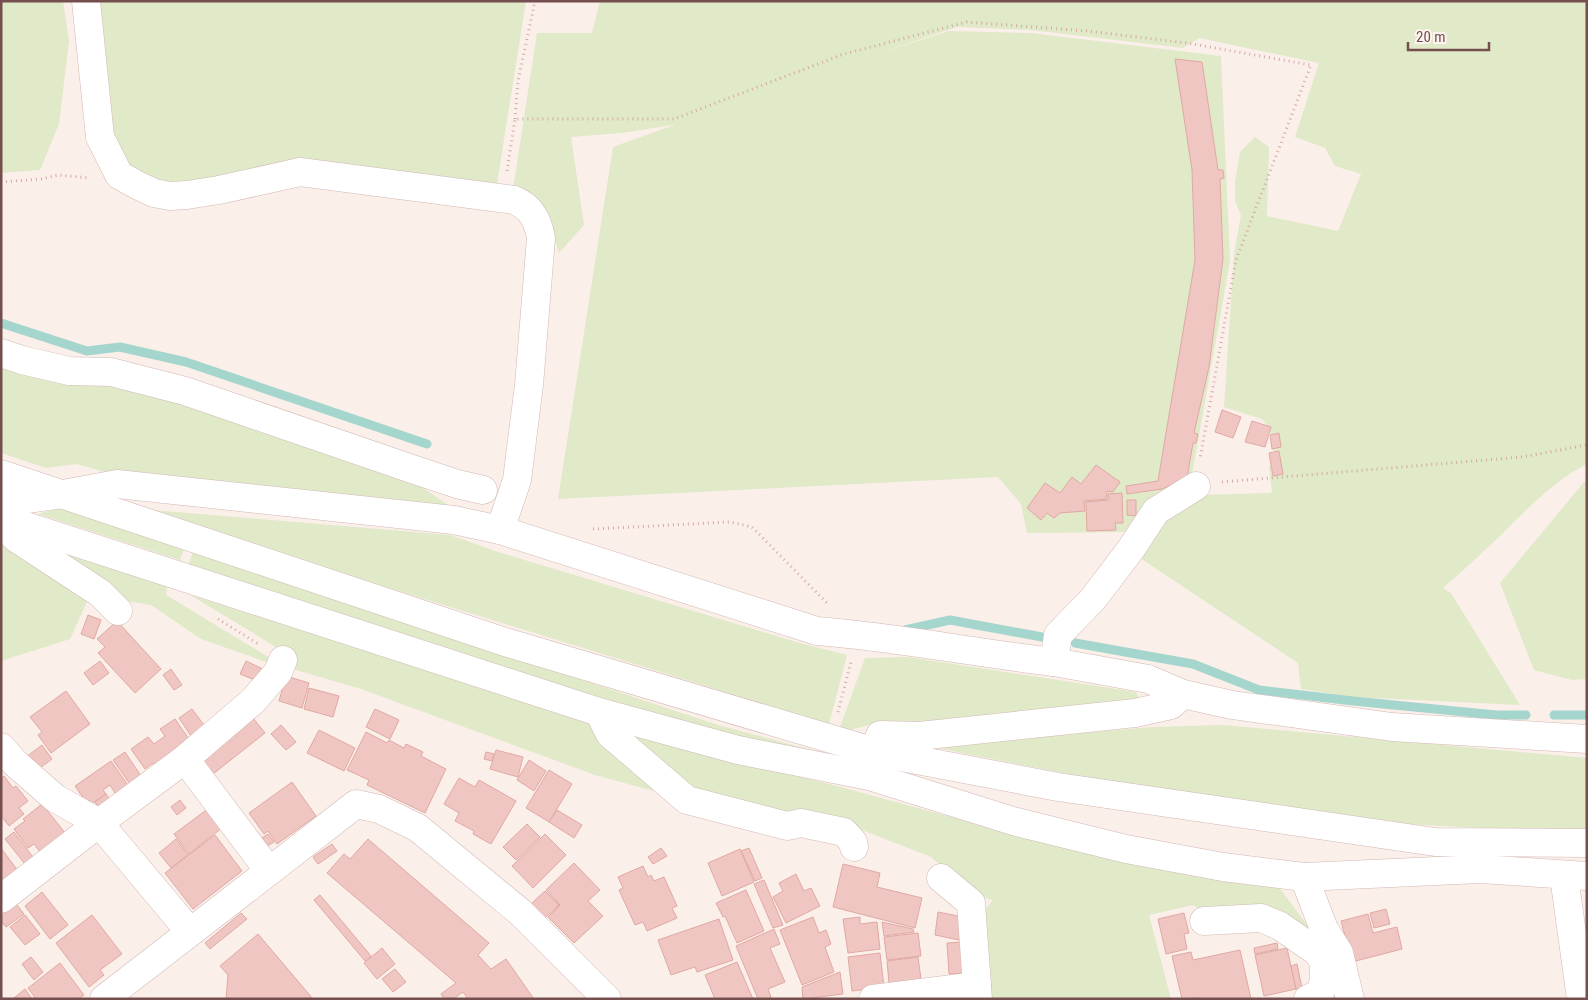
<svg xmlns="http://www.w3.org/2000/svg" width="1588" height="1000" viewBox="0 0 1588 1000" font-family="'Roboto Condensed',sans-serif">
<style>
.green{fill:#e0e9c8}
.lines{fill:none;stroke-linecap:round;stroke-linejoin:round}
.stream{stroke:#a5d6ce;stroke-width:9}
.building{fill:#f0c6c2;stroke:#e1a8a3}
.minor-casing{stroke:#d2b8b4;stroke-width:29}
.path{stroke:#d5a9a5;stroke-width:3;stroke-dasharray:1 4;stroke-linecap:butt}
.minor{stroke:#fff;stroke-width:28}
</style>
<rect width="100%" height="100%" fill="#fbefe9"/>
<g class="green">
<polygon points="1,1 63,1 69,41 59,124 40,170 1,173"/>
<polygon points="94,1 526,1 496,190 302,164 185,186 165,185 127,165 113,146"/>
<path d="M600 1H1587V464C1556 479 1527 509 1503 533 1483 552 1464 570 1443 588L1451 593 1520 705 1354 697 1301 689 1298 663 1137 556 1162 518 1199 495 1272 493 1269 468 1274 453 1270 430 1262 419 1224 407 1234 254 1241 215 1235 201V182L1240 152 1255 137 1269 147 1267 216 1338 231 1361 174 1335 166 1325 148 1295 137 1319 63 1199 38 1183 48 1031 30 957 27 876 54 949 31 1031 33 1221 56 1230 261 1191 480 1129 532 1027 533 1021 504 998 477 558 499 613 147 674 125 621 133 571 137 584 225 559 253 551 229 513 189 537 33H592Z"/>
<polygon points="1,358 121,385 413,481 454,509 111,474 77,464 46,468 1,453"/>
<polygon points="1587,481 1587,679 1572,680 1534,670 1500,583 1584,482"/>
<polygon points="64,506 184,549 180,560 38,514"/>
<polygon points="130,508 450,535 495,551 796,642 847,655 829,724"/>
<polygon points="1,537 90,595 70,639 1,661"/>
<polygon points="31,541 167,586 166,595 270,658 272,664 201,639 151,605 120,600"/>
<polygon points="193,551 718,725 815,751 813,753 717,732 553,683 189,564"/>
<polygon points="190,595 586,721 672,796 595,775 361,689 289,668 291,656"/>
<polygon points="908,657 1136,692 1139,700 914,727 884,721 850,730 840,727 865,658"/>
<polygon points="1223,725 1587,758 1587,832 1537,831 1370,822 1154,791 927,746 1153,727"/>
<polygon points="621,733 837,786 995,829 1278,886 1314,934 1205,912 1193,905 1149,915 1171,999 985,999 978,919 993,900 975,895 931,857 852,826 698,799"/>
</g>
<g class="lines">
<g class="stream">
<polyline points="1,323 87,351 120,347 186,362 427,444"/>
<polyline points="905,630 950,620 1042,637"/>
<polyline points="1075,643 1193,664 1259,690 1353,701 1496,715 1526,715"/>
<polyline points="1554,715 1587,715"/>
</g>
</g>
<g class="building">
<polygon points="1175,59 1202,62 1218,170 1223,170 1224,178 1220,179 1223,259 1209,367 1194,433 1198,434 1196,443 1193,443 1187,478 1162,489 1127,494 1126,486 1158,481 1195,260 1192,170"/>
<polygon points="1222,410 1241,417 1233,438 1215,432"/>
<polygon points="1252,421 1271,427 1265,447 1245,442"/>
<polygon points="1279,433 1281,447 1272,449 1270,435"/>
<polygon points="1279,451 1283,474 1273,476 1269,453"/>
<polygon points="1096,465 1120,482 1113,492 1107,491 1106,499 1084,501 1085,511 1060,513 1054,518 1047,513 1041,520 1027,508 1045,483 1060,493 1072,477 1081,484"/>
<polygon points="1122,493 1123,523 1115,523 1116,530 1087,531 1086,502 1108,500 1108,494"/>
<polygon points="1127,500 1136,500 1136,516 1127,515"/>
<polygon points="88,615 101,620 94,639 81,634"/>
<polygon points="117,621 161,669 135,693 98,653 105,647 97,639"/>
<polygon points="100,661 109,673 93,685 84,673"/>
<polygon points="246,661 263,669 257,681 240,674"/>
<polygon points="171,669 182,685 174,690 163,675"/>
<polygon points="286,676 309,683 302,708 279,701"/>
<polygon points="309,688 339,696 333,717 304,709"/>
<polygon points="66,691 90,724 51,753 38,735 42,732 30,717"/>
<polygon points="192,709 207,729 193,739 179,718"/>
<polygon points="375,709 399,720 390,739 366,727"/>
<polygon points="253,718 265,733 213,774 201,758"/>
<polygon points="175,719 191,742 155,766 153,763 145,769 131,749 148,737 154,744 165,736 160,729"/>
<polygon points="281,725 296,742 286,750 271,734"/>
<polygon points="319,730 355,748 344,771 307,753"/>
<polygon points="366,732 387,743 389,740 404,748 406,744 423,752 421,756 446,769 425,813 367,785 369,780 347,770"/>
<polygon points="42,745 52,759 36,771 26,757"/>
<polygon points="496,750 523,757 518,777 490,769"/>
<polygon points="125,752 143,779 132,787 113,760"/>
<polygon points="486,752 494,754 492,761 484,759"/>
<polygon points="529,760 546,771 534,791 517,780"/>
<polygon points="111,761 130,788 117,796 110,785 103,790 106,794 91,804 89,800 86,802 75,786"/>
<polygon points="549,770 572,784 549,822 526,808"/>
<polygon points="4,776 13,788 16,786 28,801 19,808 24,814 9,826 1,816 1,778"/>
<polygon points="459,778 475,787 479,780 516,801 491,844 473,834 474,831 455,821 459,813 444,804"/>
<polygon points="292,782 316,816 277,844 268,831 264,834 249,813"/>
<polygon points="106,794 111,802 100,810 95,802"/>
<polygon points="180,800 186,808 177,815 171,807"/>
<polygon points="42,804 66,834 41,853 34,844 28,848 14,829 25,821 23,819"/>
<polygon points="209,808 223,827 189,854 174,834"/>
<polygon points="557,810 582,825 574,838 549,822"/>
<polygon points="527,824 540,837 516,860 503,847"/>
<polygon points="14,832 33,857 25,864 5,839"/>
<polygon points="268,834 274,842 267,846 262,838"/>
<polygon points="545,834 566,855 533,888 512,866"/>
<polygon points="215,835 242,871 193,909 165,873"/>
<polygon points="176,839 188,855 171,868 159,853"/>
<polygon points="368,839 489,943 478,955 491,969 506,959 534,999 468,999 463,992 453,999 444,999 441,994 456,983 327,873 344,854 350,859"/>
<polygon points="332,844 337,851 318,864 313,857"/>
<polygon points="1,848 18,871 1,882"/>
<polygon points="661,848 667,856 653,864 648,857"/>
<polygon points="749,848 762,878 755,881 741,851"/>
<polygon points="740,849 754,882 722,896 708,863"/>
<polygon points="574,863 600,890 588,901 603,916 574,943 548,917 560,905 546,890"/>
<polygon points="843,864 880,873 877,887 922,898 915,928 833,907"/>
<polygon points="643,866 648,877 651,875 654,881 664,877 677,906 672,908 677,918 647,931 643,922 635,925 619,890 623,888 618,877"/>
<polygon points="796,874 804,891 811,888 820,906 786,923 773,897 783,891 779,883"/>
<polygon points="764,880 783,925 773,928 754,884"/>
<polygon points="746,890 764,931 737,943 725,916 723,917 716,903"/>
<polygon points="545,891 559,905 545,918 531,904"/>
<polygon points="42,892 68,925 50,939 25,906"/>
<polygon points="320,895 371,956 365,961 314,900"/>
<polygon points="13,900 24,914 6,927 1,921 1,909"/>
<polygon points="1386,909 1390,924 1374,928 1370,913"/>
<polygon points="938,912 963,917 959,940 935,935"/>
<polygon points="241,913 247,919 210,949 205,943"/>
<polygon points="1184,913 1189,933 1184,934 1187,949 1166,954 1158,919"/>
<polygon points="1368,914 1373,933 1397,927 1402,949 1352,962 1341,921"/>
<polygon points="25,915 40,934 25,945 10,927"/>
<polygon points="92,915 122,954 100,970 104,975 89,987 56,943"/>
<polygon points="813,917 819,933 826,930 831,944 825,947 834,972 802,985 780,930"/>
<polygon points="860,917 860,924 877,922 880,949 848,953 843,919"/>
<polygon points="719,919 733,960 697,972 695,967 671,975 658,940"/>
<polygon points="882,922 913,929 914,932 884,936"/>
<polygon points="774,929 780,944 770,948 785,982 768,989 771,997 767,999 758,999 736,946"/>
<polygon points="918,933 921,956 887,960 884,937"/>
<polygon points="258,934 313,999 226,999 228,975 220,966"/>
<polygon points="963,942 965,973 949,974 947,943"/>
<polygon points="1277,943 1278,949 1255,954 1254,948"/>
<polygon points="382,948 395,964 377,979 364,963"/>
<polygon points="1287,948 1296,989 1264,996 1255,955"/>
<polygon points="1240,950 1251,999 1198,999 1198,998 1182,999 1172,956 1191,952 1193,960"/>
<polygon points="880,953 884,987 852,991 848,957"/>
<polygon points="31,957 43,972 34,980 22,964"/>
<polygon points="918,957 921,979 889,983 887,961"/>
<polygon points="737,962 753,999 715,999 705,975"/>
<polygon points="60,963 84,995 78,999 36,999 28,988"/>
<polygon points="1297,964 1302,988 1296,989 1291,966"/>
<polygon points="395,969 406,982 393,992 382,979"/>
<polygon points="840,972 843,994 803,999 802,987"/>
<polygon points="25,989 32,999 15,999 14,998"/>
</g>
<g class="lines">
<defs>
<g id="minor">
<path d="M86 1 100 137 119 175 139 186 154 193 170 196 187 195 219 190 300 172 514 200C531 207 538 220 541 238L529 385 517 480 500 530"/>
<polyline points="1,353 22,360 69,371 111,372 185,391 415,470 457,484 483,490"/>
<polyline points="1,474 505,642 875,752 1058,787 1435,842 1587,843"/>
<path d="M1 495 21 500 63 494 117 484 454 520 500 530 817 631C896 637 975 653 1054 662"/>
<polyline points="1,518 599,712 738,750 869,776 1013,821 1126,849 1223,867 1304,877 1480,869 1587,876"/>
<polyline points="3,525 16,538 100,593 118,611"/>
<polyline points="1183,694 1232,705 1392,727 1587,739"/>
<polyline points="599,712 610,734 687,800 787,826 801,823 844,832 853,842 854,847"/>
<polyline points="1,747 15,763 55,798 99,823 190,932"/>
<polyline points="185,759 269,871"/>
<polyline points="873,760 880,735 919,736 1135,713 1171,705 1183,694 1148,679 1054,662 1058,635 1093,599 1131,549 1156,511 1196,486"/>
<polyline points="1564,876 1581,999"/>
<polyline points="1304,877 1324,929 1339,953 1350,999"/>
<polyline points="941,878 971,903 977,986"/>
<polyline points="1,899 99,823 185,759 253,701 278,672 283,660"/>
<polyline points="1204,921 1261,918 1280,926 1316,951 1324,961 1324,981 1320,993 1308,999"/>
<polyline points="104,999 356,804 379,809 418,828 520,912 607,999"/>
<polyline points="873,999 977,986 978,999"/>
</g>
</defs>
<use href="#minor" class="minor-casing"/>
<g class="path">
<polyline points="515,119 518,81 535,1"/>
<polyline points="507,171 515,119 674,119 844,54 967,22 1087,31 1187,43 1311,65 1236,260 1200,459"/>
<polyline points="1,182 41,179 59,175 90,178"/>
<polyline points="1222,482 1522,457 1587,445"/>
<polyline points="593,529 730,522 752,527 828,604"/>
<polyline points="218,619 260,645"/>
<polyline points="838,712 851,662"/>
</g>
<use href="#minor" class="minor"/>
</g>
<rect width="1588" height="1000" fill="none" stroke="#754f4e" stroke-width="5"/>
<path d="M1408 42v8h81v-8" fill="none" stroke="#754f4e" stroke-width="2.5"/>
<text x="1416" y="42" font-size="15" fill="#754f4e" stroke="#fef4f0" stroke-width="4" paint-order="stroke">20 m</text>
</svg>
